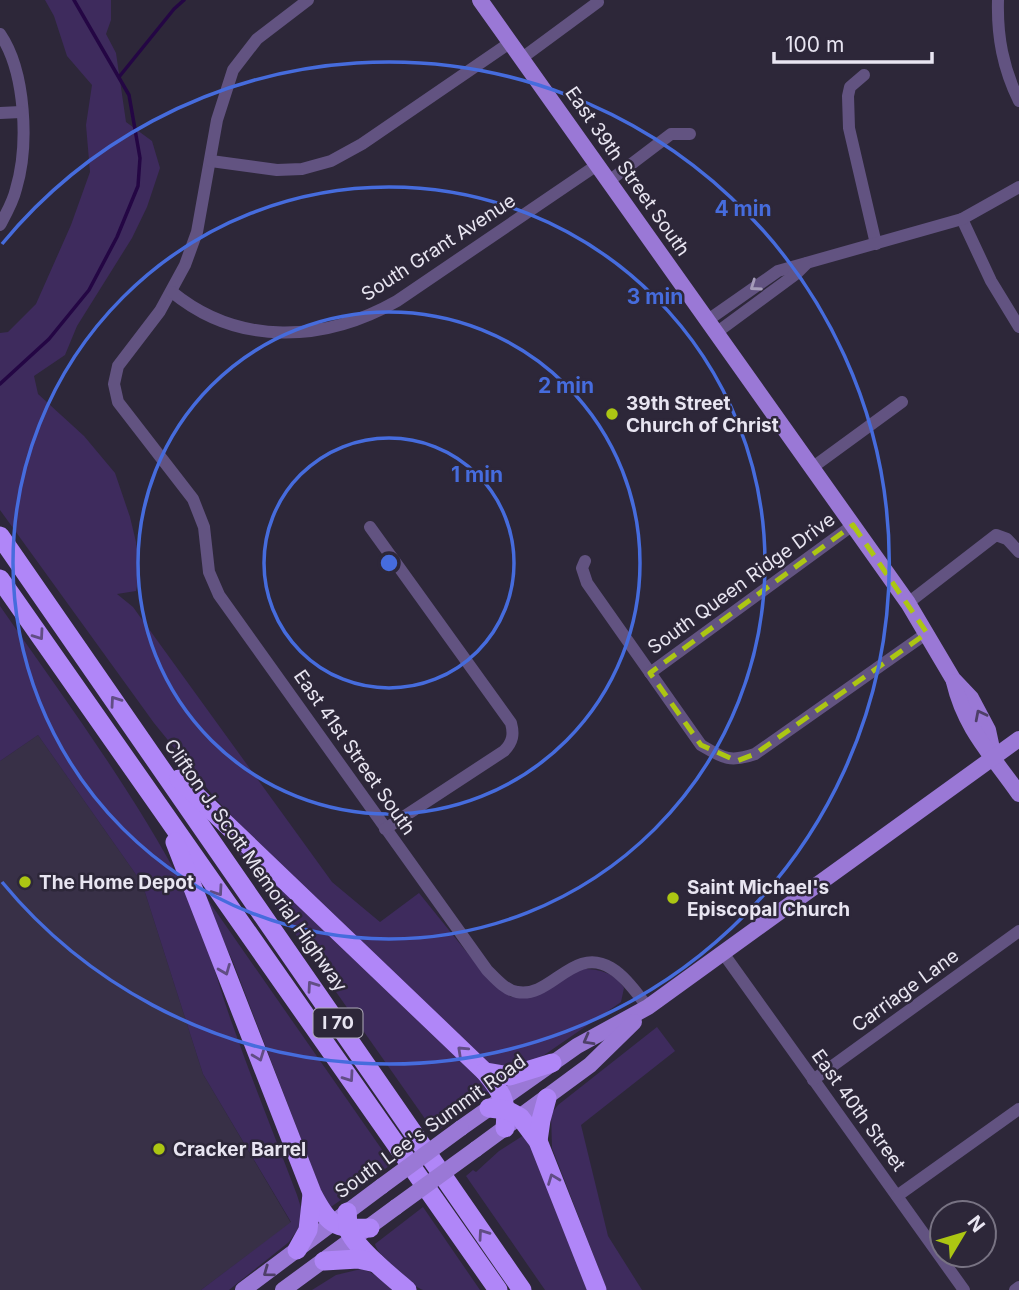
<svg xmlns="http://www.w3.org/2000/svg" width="1019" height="1290" viewBox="0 0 1019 1290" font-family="Inter,sans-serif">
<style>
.built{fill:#383047}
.green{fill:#3e2b5d}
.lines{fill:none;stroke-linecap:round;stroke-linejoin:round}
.stream{stroke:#240644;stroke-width:3.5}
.minor{stroke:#625381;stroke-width:12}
.major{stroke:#9a78d6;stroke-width:16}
.highway{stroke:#b086f8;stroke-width:19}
.major-bridge{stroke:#9a78d6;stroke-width:16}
.oneway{stroke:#a59cb9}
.oneway2{stroke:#614d85}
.oneway3{stroke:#4e3f68}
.marked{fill:none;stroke:#acc613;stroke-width:5;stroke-dasharray:14 9;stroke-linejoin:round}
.ring{fill:none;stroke:#466cdd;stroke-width:3.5}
.poi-dot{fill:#acc613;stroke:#2d2739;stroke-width:2.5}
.labels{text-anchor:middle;stroke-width:5;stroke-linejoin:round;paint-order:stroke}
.shield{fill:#2d2739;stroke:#b0acba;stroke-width:2}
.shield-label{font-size:18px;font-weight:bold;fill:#e8e5f1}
.street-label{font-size:19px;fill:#e8e5f1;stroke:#2d2739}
.poi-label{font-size:19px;font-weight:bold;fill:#e8e5f1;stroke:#2d2739;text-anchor:start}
.centre{fill:#466cdd;stroke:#2d2739;stroke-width:3.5}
.ring-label{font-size:21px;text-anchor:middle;font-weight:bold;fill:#466cdd;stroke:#2d2739;stroke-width:5;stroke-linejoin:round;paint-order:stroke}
</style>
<rect width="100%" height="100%" fill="#2d2739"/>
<polygon class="built" points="38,735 142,883 203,1074 291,1223 201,1290 0,1290 0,761"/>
<g class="green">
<path d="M45 0H111V20L106 34 116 53 126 122 152 141 160 168 147 207 132 238 77 326 65 355 34 376 38 394 84 436 115 473 130 517 136 542 140 571 136 591 117 594 133 607 332 882 380 922 419 893 482 971 511 997 583 969C600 969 615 973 624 988L621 1002 537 1060C518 1069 502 1071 484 1060L252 838 215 798 154 723 0 510V333L8 332 36 304 71 225 90 172 86 125 92 85 67 56 54 16Z"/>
<path d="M0 606C63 697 131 788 183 886 206 931 216 980 233 1026 253 1083 276 1139 297 1195L303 1214 300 1226 289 1242 229 1290H201L291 1222 203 1074 142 883 38 735 0 761Z"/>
<polygon points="226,835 491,1090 435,1133"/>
<polygon points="201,890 392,1164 328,1209 233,962"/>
<polygon points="657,1027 675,1051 581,1125 608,1236 642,1290 607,1290 552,1148 551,1114 558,1105"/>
<polygon points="524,1135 527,1137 591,1290 545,1290 466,1176 473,1170 476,1172 499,1151"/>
<path d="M423 1207 480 1290C466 1290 435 1290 423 1290 412 1287 377 1255 375 1244Z"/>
<polygon points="361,1269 370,1272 397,1290 312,1290 336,1275"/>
</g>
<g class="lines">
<g class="stream">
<polyline points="119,77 174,9 184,0"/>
<polyline points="0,384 49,339 89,290 117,237 138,186 140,158 129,95 74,0"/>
</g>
<g class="minor">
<path d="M308 0 257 39 233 70 217 120 197 232 185 265 160 311 118 366 114 384 118 402 193 499 204 527 209 572 219 595 487 970C495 978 505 990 517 992 551 999 573 945 611 968 626 977 637 994 648 1007"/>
<path d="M998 0C997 37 1003 68 1019 101"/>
<path d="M0 34C26 72 29 146 16 189 13 202 6 214 0 225"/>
<polyline points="522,58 598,2"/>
<polyline points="864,75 850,87 848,96 849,128 876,244"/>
<polyline points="0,113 21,112"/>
<polyline points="211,161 277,170 302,169 331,161 362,144 511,42"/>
<polyline points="609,181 671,134 690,134"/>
<polyline points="962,219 991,281 1019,327"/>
<path d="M172 292C239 347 325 342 397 301L597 165"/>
<polyline points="708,320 778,271 962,219 1019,187"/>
<polyline points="716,333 796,274 807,263"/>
<polyline points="813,467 902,402"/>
<path d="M370 527 511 723C514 734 513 742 504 751L385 829"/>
<path d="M585 561 582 568 587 583 701 745C723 758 730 763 755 754L927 633"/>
<polyline points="908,603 996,535 1007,539 1019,552"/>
<polyline points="650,673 853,525"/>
<polyline points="723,953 964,1290"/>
<polyline points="813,1080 1019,931"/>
<polyline points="897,1196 1019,1109"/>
<polyline points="1015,1290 1019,1287"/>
</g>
<g class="major">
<polyline points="480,0 908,603 953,679 971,698 988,730 994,758"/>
<path d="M954 682C965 729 992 755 1019 794"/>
<polyline points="461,1128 577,1046 648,1007 1019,739"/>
<polyline points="476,1149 590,1065 634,1022"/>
<polyline points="243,1290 382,1186"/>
<polyline points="283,1290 396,1207"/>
</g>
<g class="highway">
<polyline points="0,536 522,1290"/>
<polyline points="0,579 498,1290"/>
<path d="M179 779 485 1072C501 1091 508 1102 505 1128"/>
<path d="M175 842 312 1193C328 1224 334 1230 370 1228"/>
<polyline points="485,1072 510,1076 552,1063"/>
<polyline points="489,1108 507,1110 520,1117 538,1141 597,1290"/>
<polyline points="538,1141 541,1120 547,1098"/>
<path d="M347 1212C348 1217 347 1225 348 1229 355 1248 392 1277 407 1290"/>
<polyline points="297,1250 308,1230 312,1194"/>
<polyline points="324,1261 358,1259 376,1263"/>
</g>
<g class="major-bridge">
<polyline points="382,1186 461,1128"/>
<polyline points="396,1207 476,1149"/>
</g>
</g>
<defs><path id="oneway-chevron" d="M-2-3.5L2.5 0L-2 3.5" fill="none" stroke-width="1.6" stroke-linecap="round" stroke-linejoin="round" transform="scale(1.75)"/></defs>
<use class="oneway" href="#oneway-chevron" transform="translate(755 286) rotate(145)"/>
<g class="oneway2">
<use href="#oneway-chevron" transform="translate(39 635) rotate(55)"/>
<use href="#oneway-chevron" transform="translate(115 701) rotate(-125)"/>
<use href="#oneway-chevron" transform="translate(218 891) rotate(55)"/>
<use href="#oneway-chevron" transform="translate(225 970) rotate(68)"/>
<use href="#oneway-chevron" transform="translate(312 986) rotate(-125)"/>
<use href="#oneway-chevron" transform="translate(462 1051) rotate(-137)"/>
<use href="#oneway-chevron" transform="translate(259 1056) rotate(69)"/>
<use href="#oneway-chevron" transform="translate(349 1077) rotate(55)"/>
<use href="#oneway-chevron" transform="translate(553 1179) rotate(-111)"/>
<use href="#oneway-chevron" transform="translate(483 1234) rotate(-125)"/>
</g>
<g class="oneway3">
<use href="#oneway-chevron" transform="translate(980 715) rotate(-117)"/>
<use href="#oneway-chevron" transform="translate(588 1040) rotate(151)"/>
<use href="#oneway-chevron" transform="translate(268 1272) rotate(144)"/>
</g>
<path class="marked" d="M853 525 927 633 755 754 737 761 701 745 650 673Z"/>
<g class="ring">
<circle cx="389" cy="563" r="125"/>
<circle cx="389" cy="563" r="251"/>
<circle cx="389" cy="563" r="376"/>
<path d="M2 244A501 501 0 1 1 2 882"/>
</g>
<g class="poi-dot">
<circle cx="612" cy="414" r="7"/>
<circle cx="25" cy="882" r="7"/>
<circle cx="673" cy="898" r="7"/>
<circle cx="159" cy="1149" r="7"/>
</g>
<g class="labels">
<rect class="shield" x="313.5" y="1008.5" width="49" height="29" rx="5"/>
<g class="shield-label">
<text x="338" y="1029">I 70</text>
</g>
<g class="street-label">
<text transform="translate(628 171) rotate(55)" y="7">East 39th Street South</text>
<text transform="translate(438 247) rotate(-33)" y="7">South Grant Avenue</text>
<text transform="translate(741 583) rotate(-36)" y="7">South Queen Ridge Drive</text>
<text transform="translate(355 752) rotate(55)" y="7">East 41st Street South</text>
<text transform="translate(256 865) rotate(55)" y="7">Clifton J. Scott Memorial Highway</text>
<text transform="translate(905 990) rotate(-36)" y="7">Carriage Lane</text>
<text transform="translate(859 1110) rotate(54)" y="7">East 40th Street</text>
<text transform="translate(430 1126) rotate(-36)" y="7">South Lee's Summit Road</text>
</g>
<g class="poi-label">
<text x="626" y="410">39th Street<tspan x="626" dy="22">Church of Christ</tspan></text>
<text x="39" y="889">The Home Depot</text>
<text x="687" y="894">Saint Michael's<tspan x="687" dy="22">Episcopal Church</tspan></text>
<text x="173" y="1156">Cracker Barrel</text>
</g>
</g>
<circle cx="389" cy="563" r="10" class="centre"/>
<g class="ring-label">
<text x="743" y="216">4 min</text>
<text x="655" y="304">3 min</text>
<text x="566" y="393">2 min</text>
<text x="477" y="482">1 min</text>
</g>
<g transform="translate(963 1234) rotate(52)"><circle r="33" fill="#2d2739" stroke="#787383" stroke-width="2"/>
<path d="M0-5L12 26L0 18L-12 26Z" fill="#acc613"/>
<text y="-10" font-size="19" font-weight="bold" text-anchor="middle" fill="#e8e5f1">N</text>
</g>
<path d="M774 52v10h158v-10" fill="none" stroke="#e8e5f1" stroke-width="3.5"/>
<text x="785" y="52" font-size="21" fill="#e8e5f1" stroke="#2d2739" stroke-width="5" paint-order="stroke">100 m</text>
</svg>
